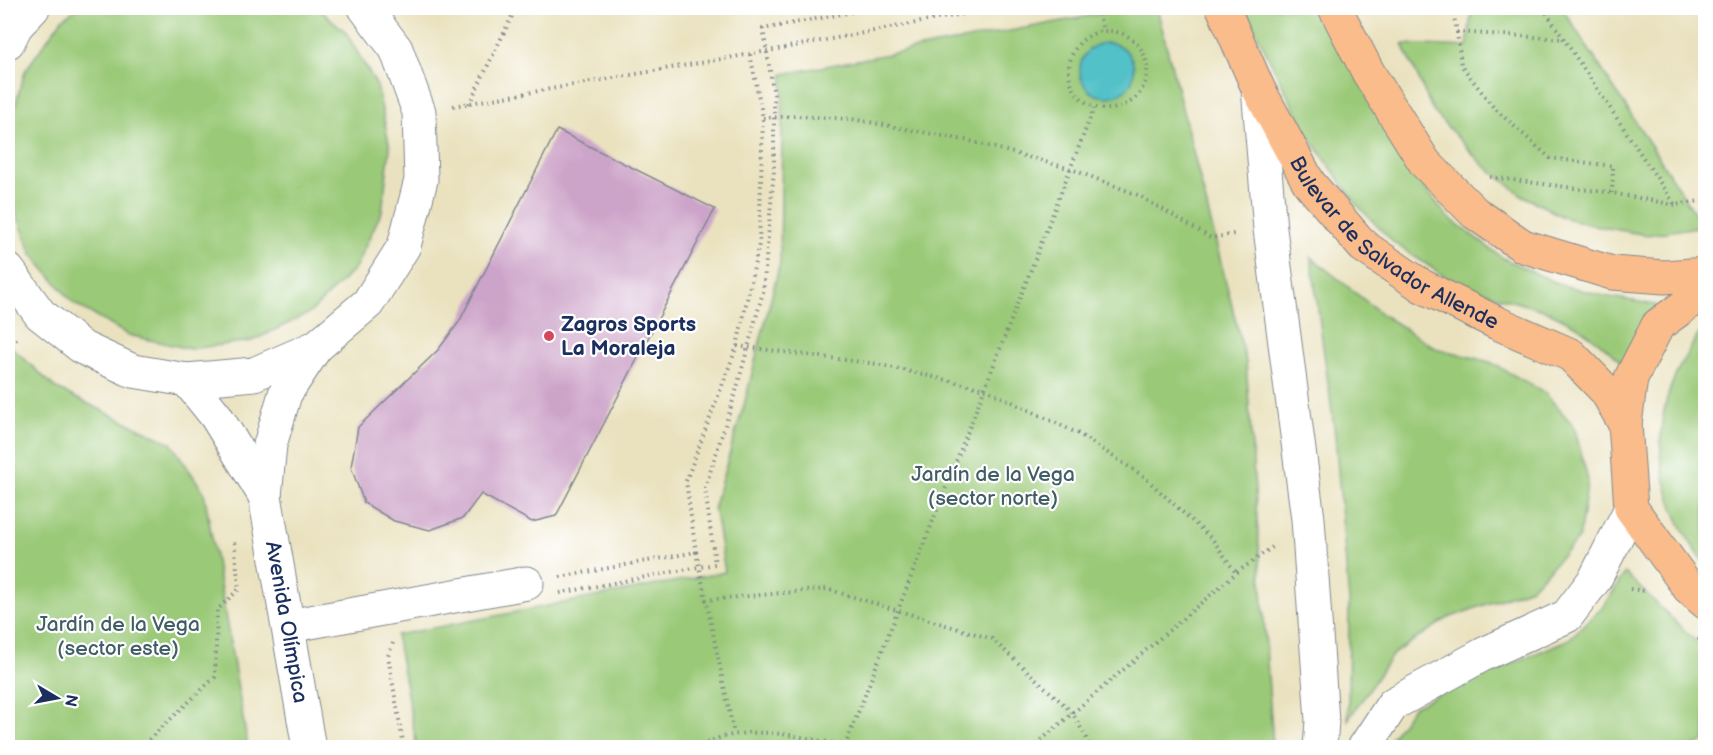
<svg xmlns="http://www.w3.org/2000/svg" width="1713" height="755" viewBox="0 0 1713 755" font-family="'Balsamiq Sans',sans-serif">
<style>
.green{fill:#9ac977;stroke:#5a7c6a;stroke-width:1.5}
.water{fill:#53c1c8;stroke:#377893;stroke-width:1.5}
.building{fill:#cda4c9}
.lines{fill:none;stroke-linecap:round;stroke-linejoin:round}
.minor-casing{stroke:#82888e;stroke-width:35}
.major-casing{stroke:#82888e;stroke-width:35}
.path{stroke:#82888e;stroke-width:4;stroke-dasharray:1.5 4.5;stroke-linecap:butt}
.minor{stroke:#fff;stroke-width:33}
.major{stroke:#fabc8b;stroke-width:33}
.poi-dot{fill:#d1495b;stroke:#fff;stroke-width:2}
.labels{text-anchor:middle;stroke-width:4.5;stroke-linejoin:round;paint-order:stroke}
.street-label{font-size:21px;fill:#1b2f5e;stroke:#fff}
.poi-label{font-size:21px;font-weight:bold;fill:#1b2f5e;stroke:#fff;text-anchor:start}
.park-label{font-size:21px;fill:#415d66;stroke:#fff}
</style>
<rect width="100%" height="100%" fill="#fff"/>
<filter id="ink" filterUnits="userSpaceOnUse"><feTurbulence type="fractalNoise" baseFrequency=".0167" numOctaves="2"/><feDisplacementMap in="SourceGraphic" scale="12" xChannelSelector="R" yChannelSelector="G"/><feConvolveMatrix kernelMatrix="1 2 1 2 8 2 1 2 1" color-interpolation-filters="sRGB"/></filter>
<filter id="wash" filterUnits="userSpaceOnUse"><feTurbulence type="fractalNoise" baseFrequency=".008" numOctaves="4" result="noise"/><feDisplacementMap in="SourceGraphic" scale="24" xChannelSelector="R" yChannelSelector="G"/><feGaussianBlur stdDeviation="1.35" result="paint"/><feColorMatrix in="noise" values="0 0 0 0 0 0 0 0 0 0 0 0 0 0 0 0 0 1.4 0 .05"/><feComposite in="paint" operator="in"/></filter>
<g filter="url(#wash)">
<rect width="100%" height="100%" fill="#eae2bf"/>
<g class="green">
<polygon points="78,8 318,8 345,31 377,86 390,148 382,211 355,268 310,313 252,341 190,349 128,335 73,303 32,254 9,195 8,130 25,71 62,19"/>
<polygon points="1131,8 1157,8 1246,362 1273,747 417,747 396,635 725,572 714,506 744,405 780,263 783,74"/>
<polygon points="1244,8 1321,8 1409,168 1448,217 1503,258 1559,284 1604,296 1656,305 1622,363 1600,343 1577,326 1547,311 1505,299 1447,278 1394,243 1357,205 1306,132"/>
<polygon points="1472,8 1562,8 1703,226 1647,235 1607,228 1565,218 1522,195 1483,165 1433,111 1403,44 1467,47"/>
<polygon points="1311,257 1383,315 1435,348 1490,362 1544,392 1574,426 1588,480 1579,538 1531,588 1448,618 1393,654 1348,720 1349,601 1335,435"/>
<path d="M1705 327V564C1658 502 1644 427 1685 357 1691 348 1697 334 1705 327Z"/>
<polygon points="8,344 57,389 171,443 204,492 248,747 8,747"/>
<polygon points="1625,573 1705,650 1705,740 1693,747 1384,748 1413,707 1461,683 1495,671 1569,639 1604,606"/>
</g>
<circle class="water" cx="1107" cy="70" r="27"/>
<g id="blocks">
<polygon class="building" points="557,130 715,209 556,516 532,522 481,494 463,518 430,530 394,521 364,503 351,467 358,427 438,350 459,322"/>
</g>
</g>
<g filter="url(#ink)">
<use href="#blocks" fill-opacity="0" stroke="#82888e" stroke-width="1.5"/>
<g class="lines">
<defs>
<g id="minor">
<polyline points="8,42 16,26 33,8"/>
<polyline points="1258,88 1270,229 1308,519 1322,721 1320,748"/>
<polyline points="8,270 40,314 83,348 133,371 187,380 254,374 316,347 368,303 404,246 421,180 419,112 396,49 365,8"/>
<polyline points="187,380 216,416 265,496"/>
<polyline points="288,626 527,583"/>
<polyline points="309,748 265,496 270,445 285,394 316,347"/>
<polyline points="1364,748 1393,704 1484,654 1567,616 1595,579 1631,508"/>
</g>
<g id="major">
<path id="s1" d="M1223 8 1258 88 1309 183 1363 246 1422 286 1497 323 1571 355 1606 391 1625 424"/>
<polyline points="1335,8 1368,72 1425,163 1475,213 1523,246 1612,273 1664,277 1706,274"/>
<polyline points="1706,290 1658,325 1631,378 1625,424 1631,508 1689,588 1706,603"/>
</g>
</defs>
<use href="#minor" class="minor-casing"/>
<use href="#major" class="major-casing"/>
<g class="path">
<polyline points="1097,8 1103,31"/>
<polyline points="1452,8 1457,32 1564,39"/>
<polyline points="1543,8 1675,205 1706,200"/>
<circle cx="1108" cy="70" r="39"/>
<polyline points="1457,32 1461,65 1494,108 1550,158 1613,166 1612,193"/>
<polyline points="469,104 516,8"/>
<polyline points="453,106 768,51 995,8"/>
<polyline points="763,118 795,116 852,119 970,141 1071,169 1138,195 1211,238 1234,234"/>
<polyline points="1490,177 1612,193 1675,205"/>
<polyline points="737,346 877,364 985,389 1079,434 1143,476 1213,540 1236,573"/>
<polyline points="8,349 17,339"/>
<polyline points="696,552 734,734"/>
<polyline points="560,577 696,552 686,481 737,346 759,244 763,118 750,54"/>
<polyline points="1630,589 1646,591"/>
<polyline points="560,593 715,564 705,488 736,391 763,292 774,170 774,95 763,29 873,8"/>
<polyline points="705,600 827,589 992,639 1072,712 1092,748"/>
<polyline points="1698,638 1706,646"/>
<polyline points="393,643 388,656 404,748"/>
<polyline points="845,746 1094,108"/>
<polyline points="140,748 215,677 217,610 239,589 234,541"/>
<path d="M696 748C732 727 777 731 816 740 827 742 838 743 848 748"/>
<polyline points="1032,748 1236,573 1274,546"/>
</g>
<use href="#minor" class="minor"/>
<use href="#major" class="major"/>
</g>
</g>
<circle class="poi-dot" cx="549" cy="336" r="6"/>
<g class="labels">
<g class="street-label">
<text dy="7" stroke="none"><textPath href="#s1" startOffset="300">Bulevar de Salvador Allende</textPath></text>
<text transform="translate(287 622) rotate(80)" y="7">Avenida Olímpica</text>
</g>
<g class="poi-label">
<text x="561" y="331">Zagros Sports<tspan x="561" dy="24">La Moraleja</tspan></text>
</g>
<g class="park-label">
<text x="993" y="481">Jardín de la Vega<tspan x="993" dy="24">(sector norte)</tspan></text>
<text x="118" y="631">Jardín de la Vega<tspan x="118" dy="24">(sector este)</tspan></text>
</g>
</g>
<rect width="1713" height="755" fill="none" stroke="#fff" stroke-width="30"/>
<g transform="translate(57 698) rotate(100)" stroke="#ffffff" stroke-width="4.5" paint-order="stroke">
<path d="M0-4.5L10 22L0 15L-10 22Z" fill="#1b2f5e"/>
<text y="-9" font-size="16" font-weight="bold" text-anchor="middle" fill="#1b2f5e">N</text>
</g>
</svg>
